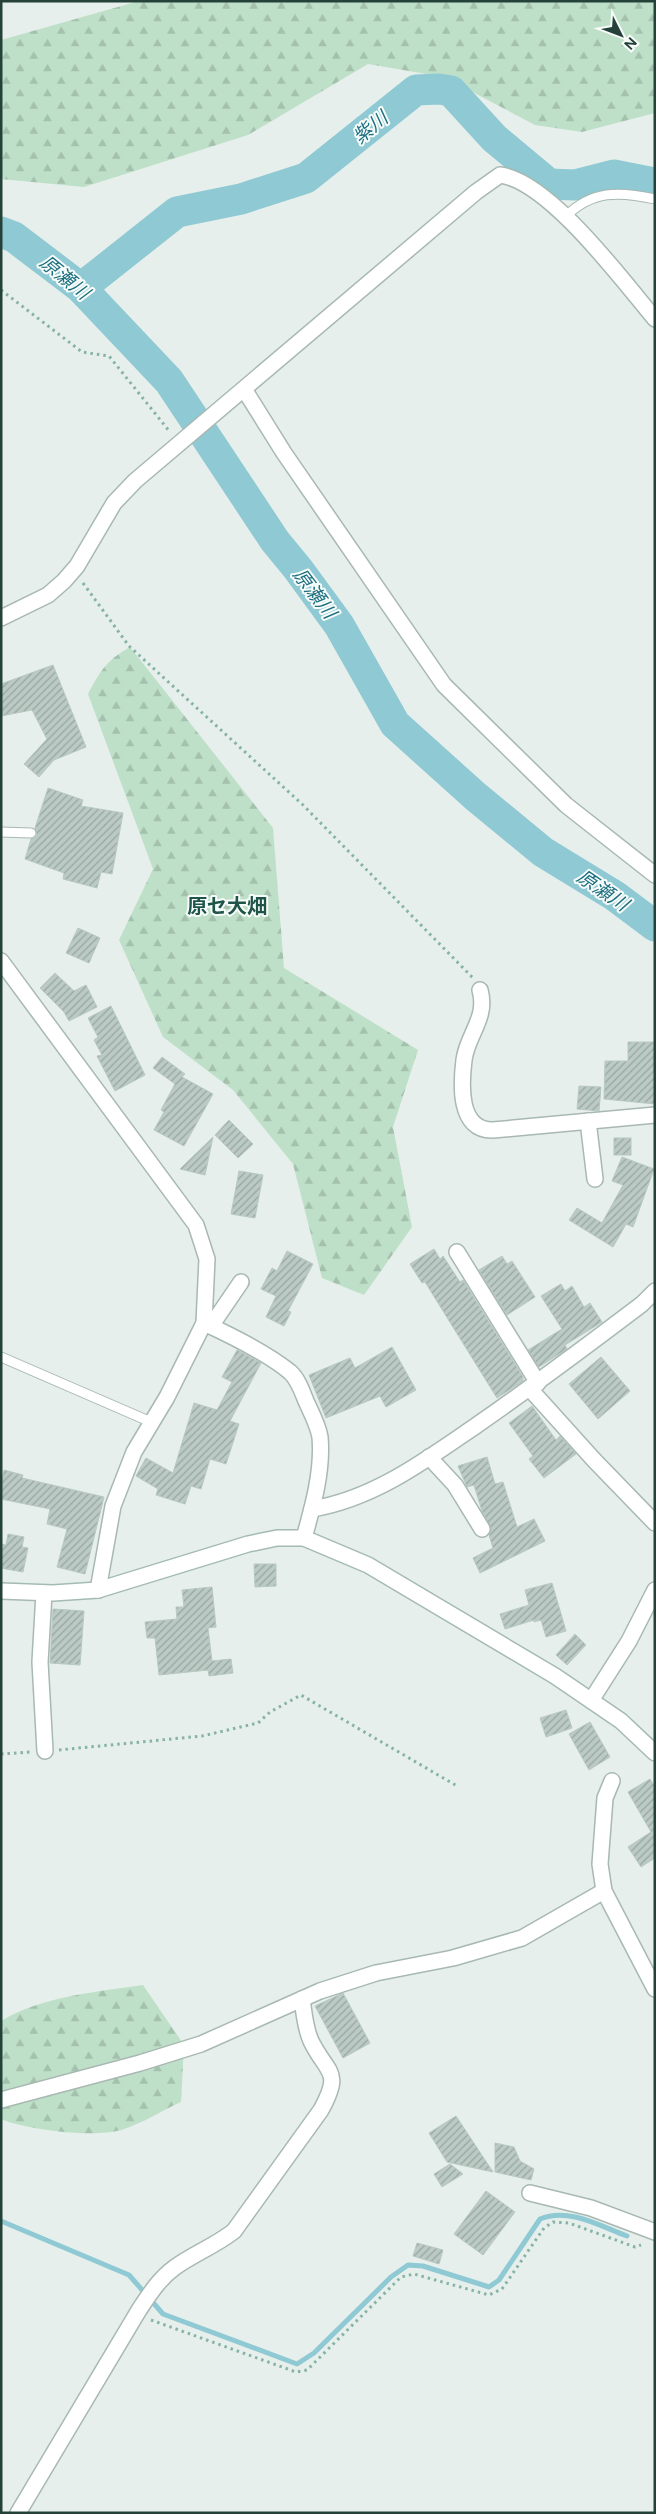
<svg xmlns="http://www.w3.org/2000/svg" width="656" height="2514" viewBox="0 0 656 2514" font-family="Figtree,'Noto Sans JP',sans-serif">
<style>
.forest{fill:url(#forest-firs)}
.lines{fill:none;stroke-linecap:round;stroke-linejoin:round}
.stream{stroke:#8ec9d4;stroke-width:5}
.river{stroke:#8ec9d4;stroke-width:31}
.building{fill:url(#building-hatch);stroke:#b8c9c2}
.lane-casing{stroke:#a8b8b2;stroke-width:11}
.street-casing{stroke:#a8b8b2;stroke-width:18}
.secondary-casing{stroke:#a4bbb3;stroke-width:18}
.path{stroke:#86b3a5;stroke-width:3;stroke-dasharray:2.5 4;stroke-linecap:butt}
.lane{stroke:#fff;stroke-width:9}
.street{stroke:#fff;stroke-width:15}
.secondary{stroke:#fff;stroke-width:15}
.labels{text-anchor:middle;stroke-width:4;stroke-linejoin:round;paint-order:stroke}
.water-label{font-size:19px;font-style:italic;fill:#1c6f80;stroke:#f7fbf9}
.quarter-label{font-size:20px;font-weight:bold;fill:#1f5548;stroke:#f7fbf9}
</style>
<defs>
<pattern id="forest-firs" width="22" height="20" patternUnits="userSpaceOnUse" patternTransform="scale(1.25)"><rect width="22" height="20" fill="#bfe0c8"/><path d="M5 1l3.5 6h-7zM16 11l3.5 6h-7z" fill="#a4c1ad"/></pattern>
<pattern id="building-hatch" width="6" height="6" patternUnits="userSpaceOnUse" patternTransform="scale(1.25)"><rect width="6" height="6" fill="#bbcac4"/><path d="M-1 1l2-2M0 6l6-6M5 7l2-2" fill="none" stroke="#98a6a0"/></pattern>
</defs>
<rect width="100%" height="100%" fill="#e6efeb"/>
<g class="forest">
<polygon points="139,1 655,1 655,113 582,132 535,125 444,77 368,64 248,135 84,187 1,179 1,40"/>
<path d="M130 647 273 828 284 968 418 1050 393 1127 412 1227 364 1295 322 1278 293 1164 233 1090 163 1037 119 940 153 869 88 694C100 671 107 660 130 647Z"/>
<path d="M143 1985 184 2045 181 2102C161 2111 141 2124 121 2130 93 2138 27 2130 1 2119V2021C43 1996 96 1992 143 1985Z"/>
</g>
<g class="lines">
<path class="stream" d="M1 2221 129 2275 163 2314 297 2364 314 2353 391 2277 408 2265 423 2266 489 2287 499 2280 540 2219C568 2207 600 2226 627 2236"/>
<g class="river">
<polyline points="1,232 14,237 81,288 169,381 275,541 298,569 339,625 395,724 475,796 543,852 615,896 655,926"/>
<polyline points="81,288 177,212 241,199 306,178 416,90 439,89 451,91 494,138 549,184 575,185 614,175 655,183"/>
</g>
</g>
<g class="building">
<polygon points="53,665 86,747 54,760 39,777 24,764 47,739 32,710 1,716 1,684"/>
<polygon points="48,788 83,800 81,806 123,813 112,874 101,872 97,888 63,879 64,873 25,859 31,839 37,836 35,828"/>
<polygon points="78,928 100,938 89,963 66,953"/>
<polygon points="55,973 74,991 86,985 97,1007 69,1021 64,1012 40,988"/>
<polygon points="111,1006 145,1075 115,1091 97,1056 102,1055 94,1040 98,1037 88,1018"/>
<polygon points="628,1042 655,1042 655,1104 604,1099 605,1061 628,1061"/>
<polygon points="162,1057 185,1074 182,1077 213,1094 184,1146 154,1130 164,1112 161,1110 175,1084 153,1068"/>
<polygon points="579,1086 601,1087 599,1111 577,1109"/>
<polygon points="229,1120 253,1144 238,1158 215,1135"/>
<polygon points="213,1137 205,1175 180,1169"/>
<rect x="614" y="1138" width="17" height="17"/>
<polygon points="622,1157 654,1169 633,1227 626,1224 613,1247 569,1220 577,1208 602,1223 623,1185 612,1181"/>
<polygon points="239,1171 263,1175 255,1218 231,1214"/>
<polygon points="434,1249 440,1259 443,1256 460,1282 463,1280 523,1377 523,1381 497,1398 425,1282 422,1283 410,1264"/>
<polygon points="287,1251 313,1264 288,1311 291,1312 284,1326 266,1317 276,1296 261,1289 272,1268 277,1271"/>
<polygon points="502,1256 507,1264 512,1261 535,1297 507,1315 479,1270"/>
<polygon points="561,1284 565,1291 572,1286 584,1307 590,1303 602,1322 565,1345 567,1349 539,1367 528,1350 562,1329 541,1296"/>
<polygon points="392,1347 416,1390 386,1407 380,1396 326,1418 309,1375 350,1358 355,1368"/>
<polygon points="237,1350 261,1363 230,1421 239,1424 226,1464 210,1459 201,1489 191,1486 185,1504 156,1495 158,1489 136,1476 146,1458 173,1473 194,1403 217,1410 232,1382 222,1377"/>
<polygon points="601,1357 630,1391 598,1419 569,1384"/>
<polygon points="532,1406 556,1440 560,1436 576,1454 544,1478 529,1459 533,1456 509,1423"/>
<polygon points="487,1457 495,1484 503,1482 517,1527 534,1519 545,1541 480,1573 473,1558 493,1548 489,1535 491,1528 482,1511 474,1485 467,1487 458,1466"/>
<polygon points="4,1470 23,1475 22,1478 104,1497 85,1574 57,1567 67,1529 47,1524 50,1509 1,1499 1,1483"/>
<polygon points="8,1534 24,1537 22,1547 28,1548 23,1572 1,1568 1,1544 6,1545"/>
<polygon points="254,1564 276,1564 276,1586 255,1587"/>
<polygon points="552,1583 566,1631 546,1637 541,1620 534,1622 534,1620 505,1629 500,1614 529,1605 525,1590"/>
<polygon points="212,1587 216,1627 208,1628 212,1661 231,1659 233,1673 209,1676 208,1670 159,1675 155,1638 147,1638 145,1622 177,1619 176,1607 184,1607 182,1590"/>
<polygon points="53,1609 84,1611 80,1665 50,1663"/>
<polygon points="575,1634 586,1645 567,1665 556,1655"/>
<polygon points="566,1710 572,1728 546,1737 540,1718"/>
<polygon points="590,1722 610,1757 589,1770 569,1734"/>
<polygon points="650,1779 655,1787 655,1858 641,1867 628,1847 651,1832 628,1792"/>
<polygon points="343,1993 370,2043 343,2058 315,2006"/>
<polygon points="456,2116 493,2172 447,2162 429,2133"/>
<polygon points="495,2143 514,2147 520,2161 534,2169 531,2180 495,2172"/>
<polygon points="450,2164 463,2174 442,2187 434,2174"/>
<polygon points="486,2191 515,2212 483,2255 454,2234"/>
<polygon points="417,2243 443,2250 439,2264 413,2256"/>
</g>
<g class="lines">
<defs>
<g id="lane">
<path d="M565 217C592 190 619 191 655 199"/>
<polyline points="1,832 31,833"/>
<polyline points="1,1357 151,1422"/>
</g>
<g id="street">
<polyline points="244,389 284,453 444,685 566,805 655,875"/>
<path d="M1 618 48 595 64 581 77 566 114 503 135 481 476 192 500 175C549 181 623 281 655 319"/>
<polyline points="1,961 196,1225 207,1259 204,1323 167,1397 134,1452 113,1506 98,1590"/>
<path d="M480 990C488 1018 467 1035 464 1060 461 1084 458 1131 493 1130L655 1115"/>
<polyline points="588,1121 595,1179"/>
<polyline points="457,1252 538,1383"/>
<path d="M204 1323C230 1335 267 1353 290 1372 298 1379 302 1391 306 1401 311 1412 318 1425 320 1437 323 1470 313 1506 304 1538"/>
<polyline points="211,1326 241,1282"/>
<polyline points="530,1389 594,1460 655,1523"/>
<polyline points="429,1457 455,1485 482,1529"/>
<path d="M312 1509C374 1499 426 1460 477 1425 533 1386 588 1345 642 1304L655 1291"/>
<polyline points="44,1593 40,1662 45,1751"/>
<polyline points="592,1699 629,1641 655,1590"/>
<polyline points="612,1781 605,1798 600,1864 604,1891 655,1989"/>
<polyline points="1,2100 140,2063 201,2044 320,1991 376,1973 453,1958 522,1938 604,1891"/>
<polyline points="530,2193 591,2208 655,2232"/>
<path d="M18 2513 139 2310C149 2295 159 2279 174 2268 193 2254 215 2246 234 2231L321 2110C343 2070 327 2074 311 2041 305 2028 304 2012 302 1999"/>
</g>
<polyline id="secondary" points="1,1591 53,1593 98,1590 248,1544 277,1538 304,1538 368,1565 555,1676 621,1721 655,1753"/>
</defs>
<use href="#lane" class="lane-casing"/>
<use href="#street" class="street-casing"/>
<use href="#secondary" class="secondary-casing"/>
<g class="path">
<polyline points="1,290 82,352 109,356 170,432"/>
<polyline points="83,583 129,646 303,805 473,978"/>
<polyline points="59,1750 202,1736 258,1723 270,1712 301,1695 457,1786"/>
<polyline points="1,1754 31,1752"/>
<polyline points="151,2320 296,2372 307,2370 401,2277 414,2274 489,2295 502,2289 544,2228 553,2222 569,2223 635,2247 641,2245"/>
</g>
<use href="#lane" class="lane"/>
<use href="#street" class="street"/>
<use href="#secondary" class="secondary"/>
</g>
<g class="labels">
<g class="water-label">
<text transform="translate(370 127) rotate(-39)" y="7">紫川</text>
<text transform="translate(65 277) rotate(39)" y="7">原瀬川</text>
<text transform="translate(315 593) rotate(53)" y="7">原瀬川</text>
<text transform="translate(603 890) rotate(34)" y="7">原瀬川</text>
</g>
<g class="quarter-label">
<text x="227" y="913">原セ大畑</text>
</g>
</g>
<rect width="656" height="2514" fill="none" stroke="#24423a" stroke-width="5"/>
<g transform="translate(621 35) rotate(132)" stroke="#f7fbf9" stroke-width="4" paint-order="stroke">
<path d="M0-4L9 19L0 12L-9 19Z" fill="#24423a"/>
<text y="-8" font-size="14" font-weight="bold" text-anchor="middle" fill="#24423a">N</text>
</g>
</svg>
